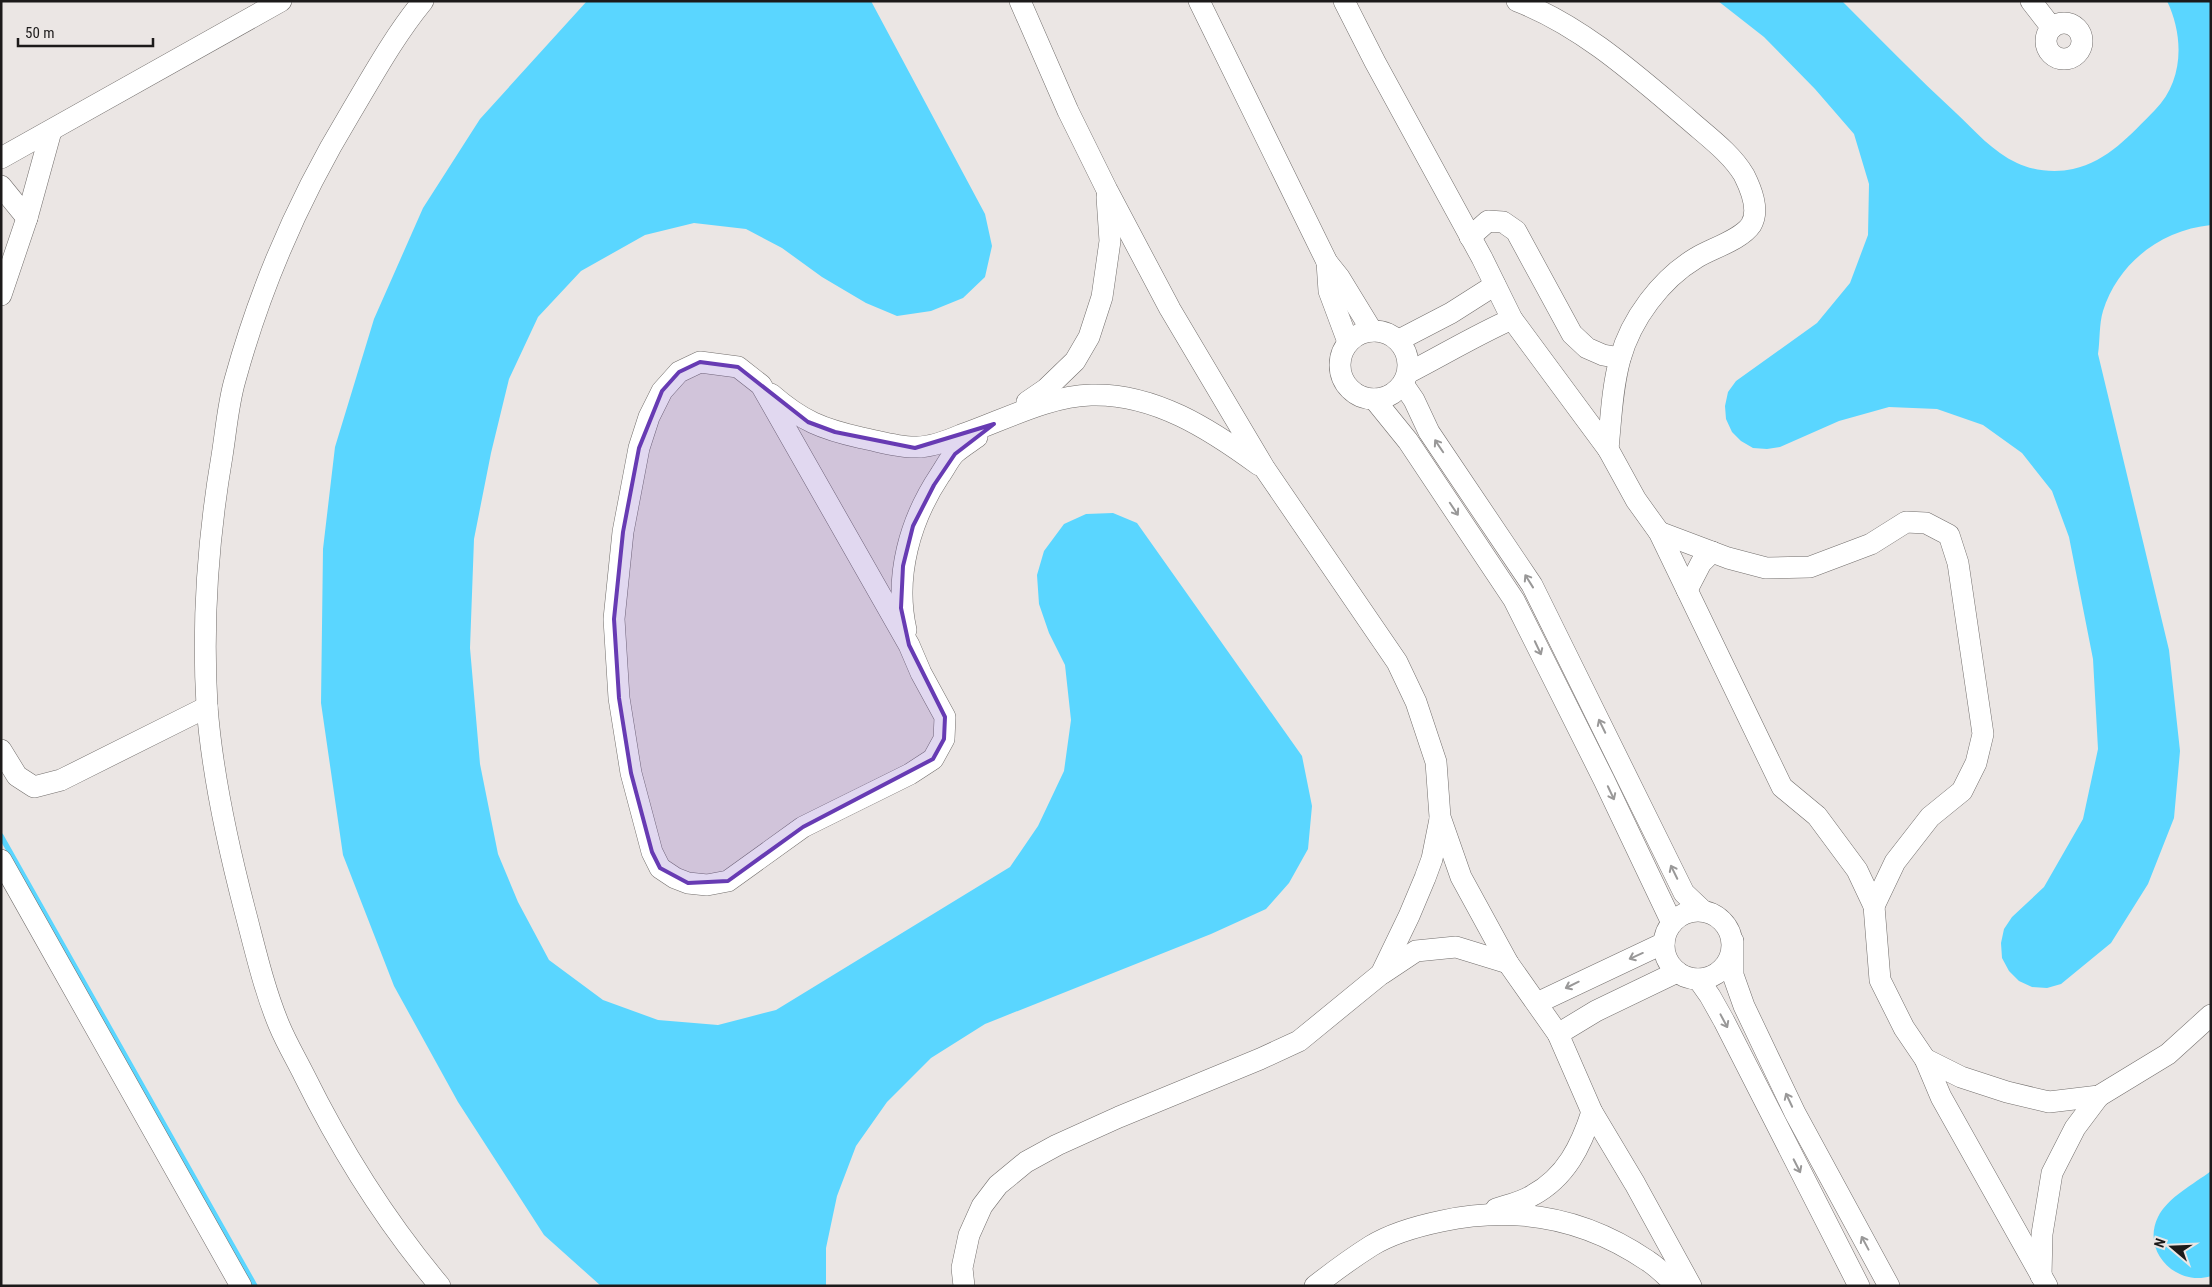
<svg xmlns="http://www.w3.org/2000/svg" width="2212" height="1287" viewBox="0 0 2212 1287" font-family="'Roboto Condensed',sans-serif">
<style>
.water{fill:#5ad6ff}
.lines{fill:none;stroke-linecap:round;stroke-linejoin:round}
.stream{stroke:#5ad6ff;stroke-width:5.5}
.minor-casing{stroke:#726e6c;stroke-width:22}
.minor{stroke:#fff;stroke-width:21}
.oneway{stroke:#999898}
.marked{fill:#673bb3;fill-opacity:0.2;stroke:#673bb3;stroke-width:4;stroke-linejoin:round}
</style>
<rect width="100%" height="100%" fill="#ebe6e4"/>
<g class="water">
<polygon points="587,1 871,1 985,214 992,246 985,277 963,298 931,311 897,316 866,303 822,277 782,248 746,229 694,223 645,235 581,271 538,317 509,379 491,453 474,539 470,648 480,764 498,854 518,902 549,960 603,1000 658,1020 718,1025 776,1010 1010,867 1038,826 1064,771 1071,720 1065,665 1049,633 1039,604 1037,575 1044,551 1064,524 1086,514 1113,513 1137,523 1302,756 1312,806 1308,849 1289,883 1266,909 1211,934 985,1024 931,1058 887,1102 856,1146 837,1196 826,1248 826,1286 601,1286 544,1235 458,1102 394,986 343,855 321,703 323,549 335,447 374,319 423,208 480,119"/>
<path d="M1718 1H1842C1880 39 1917 77 1956 113 1975 131 1993 152 2017 163 2033 171 2056 173 2073 169 2108 161 2130 135 2155 110 2184 81 2184 36 2167 1H2211V225C2161 230 2118 263 2103 311 2099 324 2100 340 2098 354L2169 650 2180 751 2174 818 2148 884 2111 943 2061 984 2047 988 2032 987 2019 981 2009 971 2002 958 2001 943 2004 929 2012 917 2044 887 2083 819 2098 749 2093 659 2069 537 2052 491 2022 453 1983 425 1937 409 1889 407 1839 421 1780 447 1767 449 1753 448 1741 441 1732 432 1726 419 1725 406 1728 392 1736 381 1817 323 1850 283 1868 235 1869 184 1854 134 1815 89 1764 37Z"/>
<path d="M2211 1171V1276C2176 1287 2141 1251 2158 1217 2168 1197 2194 1184 2211 1171Z"/>
</g>
<g class="lines">
<polyline class="stream" points="1,836 255,1286"/>
<defs>
<g id="minor">
<path d="M423 1C395 35 373 75 351 112 300 196 261 285 235 380 228 404 226 431 222 456 208 538 202 622 207 706 212 773 228 846 245 911 255 949 264 989 279 1025 286 1042 296 1059 304 1075 341 1150 386 1222 440 1286"/>
<polyline points="1020,1 1068,111 1107,190 1170,309 1265,469 1397,662 1416,702 1436,762 1440,817 1461,877 1508,963 1558,1034 1592,1112 1635,1184 1691,1286"/>
<polyline points="1199,1 1327,262 1339,277 1372,331"/>
<polyline points="1344,1 1375,62 1482,258 1512,319 1608,449 1636,500 1659,532 1782,787 1817,816 1857,870 1874,906 1880,980 1904,1028 1925,1059 1941,1097 2047,1286"/>
<path d="M1517 1C1582 26 1636 75 1688 119 1707 136 1731 153 1744 175 1751 189 1760 210 1751 225 1741 240 1710 249 1696 258 1661 279 1631 319 1620 359 1612 388 1611 419 1608 449"/>
<polyline points="2031,1 2052,28"/>
<circle cx="2064" cy="41" r="18"/>
<polyline points="1,158 281,1"/>
<polyline points="1,186 27,218"/>
<polyline points="1470,237 1488,221 1503,222 1516,231 1572,334 1587,348 1603,355 1620,358"/>
<polyline points="1327,262 1329,291 1348,342"/>
<polyline points="1,295 27,218 51,131"/>
<circle cx="1374" cy="365" r="34"/>
<polyline points="1399,340 1451,313 1495,285"/>
<polygon points="700,362 738,367 761,385 909,645 921,673 945,717 944,739 933,759 910,774 803,827 728,881 707,885 688,883 675,878 660,868 652,852 631,773 619,698 614,619 623,532 639,448 649,417 662,391 679,372"/>
<path d="M1408 373C1443 355 1476 335 1512 319"/>
<polyline points="1403,384 1414,400 1429,432 1532,585 1684,893 1702,910"/>
<path d="M771 394C802 421 822 429 862 438 878 441 897 447 914 447 929 448 947 441 961 435 1002 421 1048 396 1091 395 1154 393 1210 429 1259 465"/>
<polyline points="1374,399 1408,441 1514,600 1604,780 1672,923"/>
<polyline points="1027,402 1046,389 1075,361 1089,337 1102,297 1110,241 1107,197"/>
<polyline points="1659,532 1728,558 1766,568 1810,567 1871,544 1906,522 1926,523 1949,535 1958,563 1983,734 1976,763 1962,791 1930,817 1895,862 1874,906"/>
<polyline points="1687,590 1701,563 1712,552"/>
<path d="M906 630C894 576 910 520 940 475 945 468 949 459 955 453 962 447 970 442 977 437"/>
<polyline points="1,750 17,776 34,787 61,780 207,707"/>
<polyline points="1,860 241,1286"/>
<circle cx="1698" cy="945" r="34"/>
<polyline points="1733,941 1733,975 1744,1006 1795,1113 1889,1286"/>
<polyline points="1383,973 1416,951 1456,947 1508,963"/>
<polyline points="1698,979 1710,996 1724,1021 1859,1286"/>
<polyline points="1537,1003 1664,943"/>
<polyline points="1558,1034 1596,1011 1677,972"/>
<polyline points="1925,1059 1961,1077 2007,1092 2049,1102 2099,1096 2168,1054 2211,1015"/>
<path d="M1496 1209C1508 1205 1522 1202 1533 1195 1566 1177 1581 1146 1592 1112"/>
<polyline points="2041,1276 2042,1234 2052,1173 2075,1128 2099,1096"/>
<polyline points="964,1286 962,1268 969,1235 982,1206 998,1185 1026,1162 1057,1145 1119,1117 1260,1059 1299,1041 1381,974 1409,916 1425,878 1432,859 1440,819"/>
<path d="M1315 1286C1333 1272 1352 1258 1371 1246 1392 1233 1418 1226 1442 1221 1516 1205 1585 1218 1648 1261 1659 1268 1668 1278 1677 1286"/>
</g>
</defs>
<use href="#minor" class="minor-casing"/>
<use href="#minor" class="minor"/>
</g>
<defs><path id="oneway-shaft" d="M-6 0H5M1.5-3L5.5 0L1.5 3" fill="none" stroke-width="1.6" stroke-linecap="round" stroke-linejoin="round" transform="scale(1.25)"/></defs>
<g class="oneway">
<use href="#oneway-shaft" transform="translate(1439 446) rotate(-124)"/>
<use href="#oneway-shaft" transform="translate(1454 509) rotate(56)"/>
<use href="#oneway-shaft" transform="translate(1529 581) rotate(-122)"/>
<use href="#oneway-shaft" transform="translate(1538 648) rotate(65)"/>
<use href="#oneway-shaft" transform="translate(1602 726) rotate(-116)"/>
<use href="#oneway-shaft" transform="translate(1611 793) rotate(65)"/>
<use href="#oneway-shaft" transform="translate(1674 872) rotate(-116)"/>
<use href="#oneway-shaft" transform="translate(1636 956) rotate(156)"/>
<use href="#oneway-shaft" transform="translate(1572 985) rotate(154)"/>
<use href="#oneway-shaft" transform="translate(1724 1021) rotate(62)"/>
<use href="#oneway-shaft" transform="translate(1789 1100) rotate(-115)"/>
<use href="#oneway-shaft" transform="translate(1797 1166) rotate(63)"/>
<use href="#oneway-shaft" transform="translate(1865 1243) rotate(-118)"/>
</g>
<path class="marked" d="M700 362 738 367 808 422 835 432 915 448 994 424 955 454 934 485 913 526 903 566 901 608 909 645 945 717 944 739 933 759 803 827 728 881 688 883 660 868 652 852 631 773 619 698 614 619 623 532 639 448 662 391 679 372Z"/>
<rect width="2212" height="1287" fill="none" stroke="#1c1a1a" stroke-width="5"/>
<g transform="translate(2172 1247) rotate(289)" stroke="#ebe6e4" stroke-width="4" paint-order="stroke">
<path d="M0-4L9 19L0 12L-9 19Z" fill="#1c1a1a"/>
<text y="-8" font-size="14" font-weight="bold" text-anchor="middle" fill="#1c1a1a">N</text>
</g>
<path d="M18 38v8h135v-8" fill="none" stroke="#1c1a1a" stroke-width="2.5"/>
<text x="25" y="38" font-size="15" fill="#1c1a1a" stroke="#ebe6e4" stroke-width="4" paint-order="stroke">50 m</text>
</svg>
